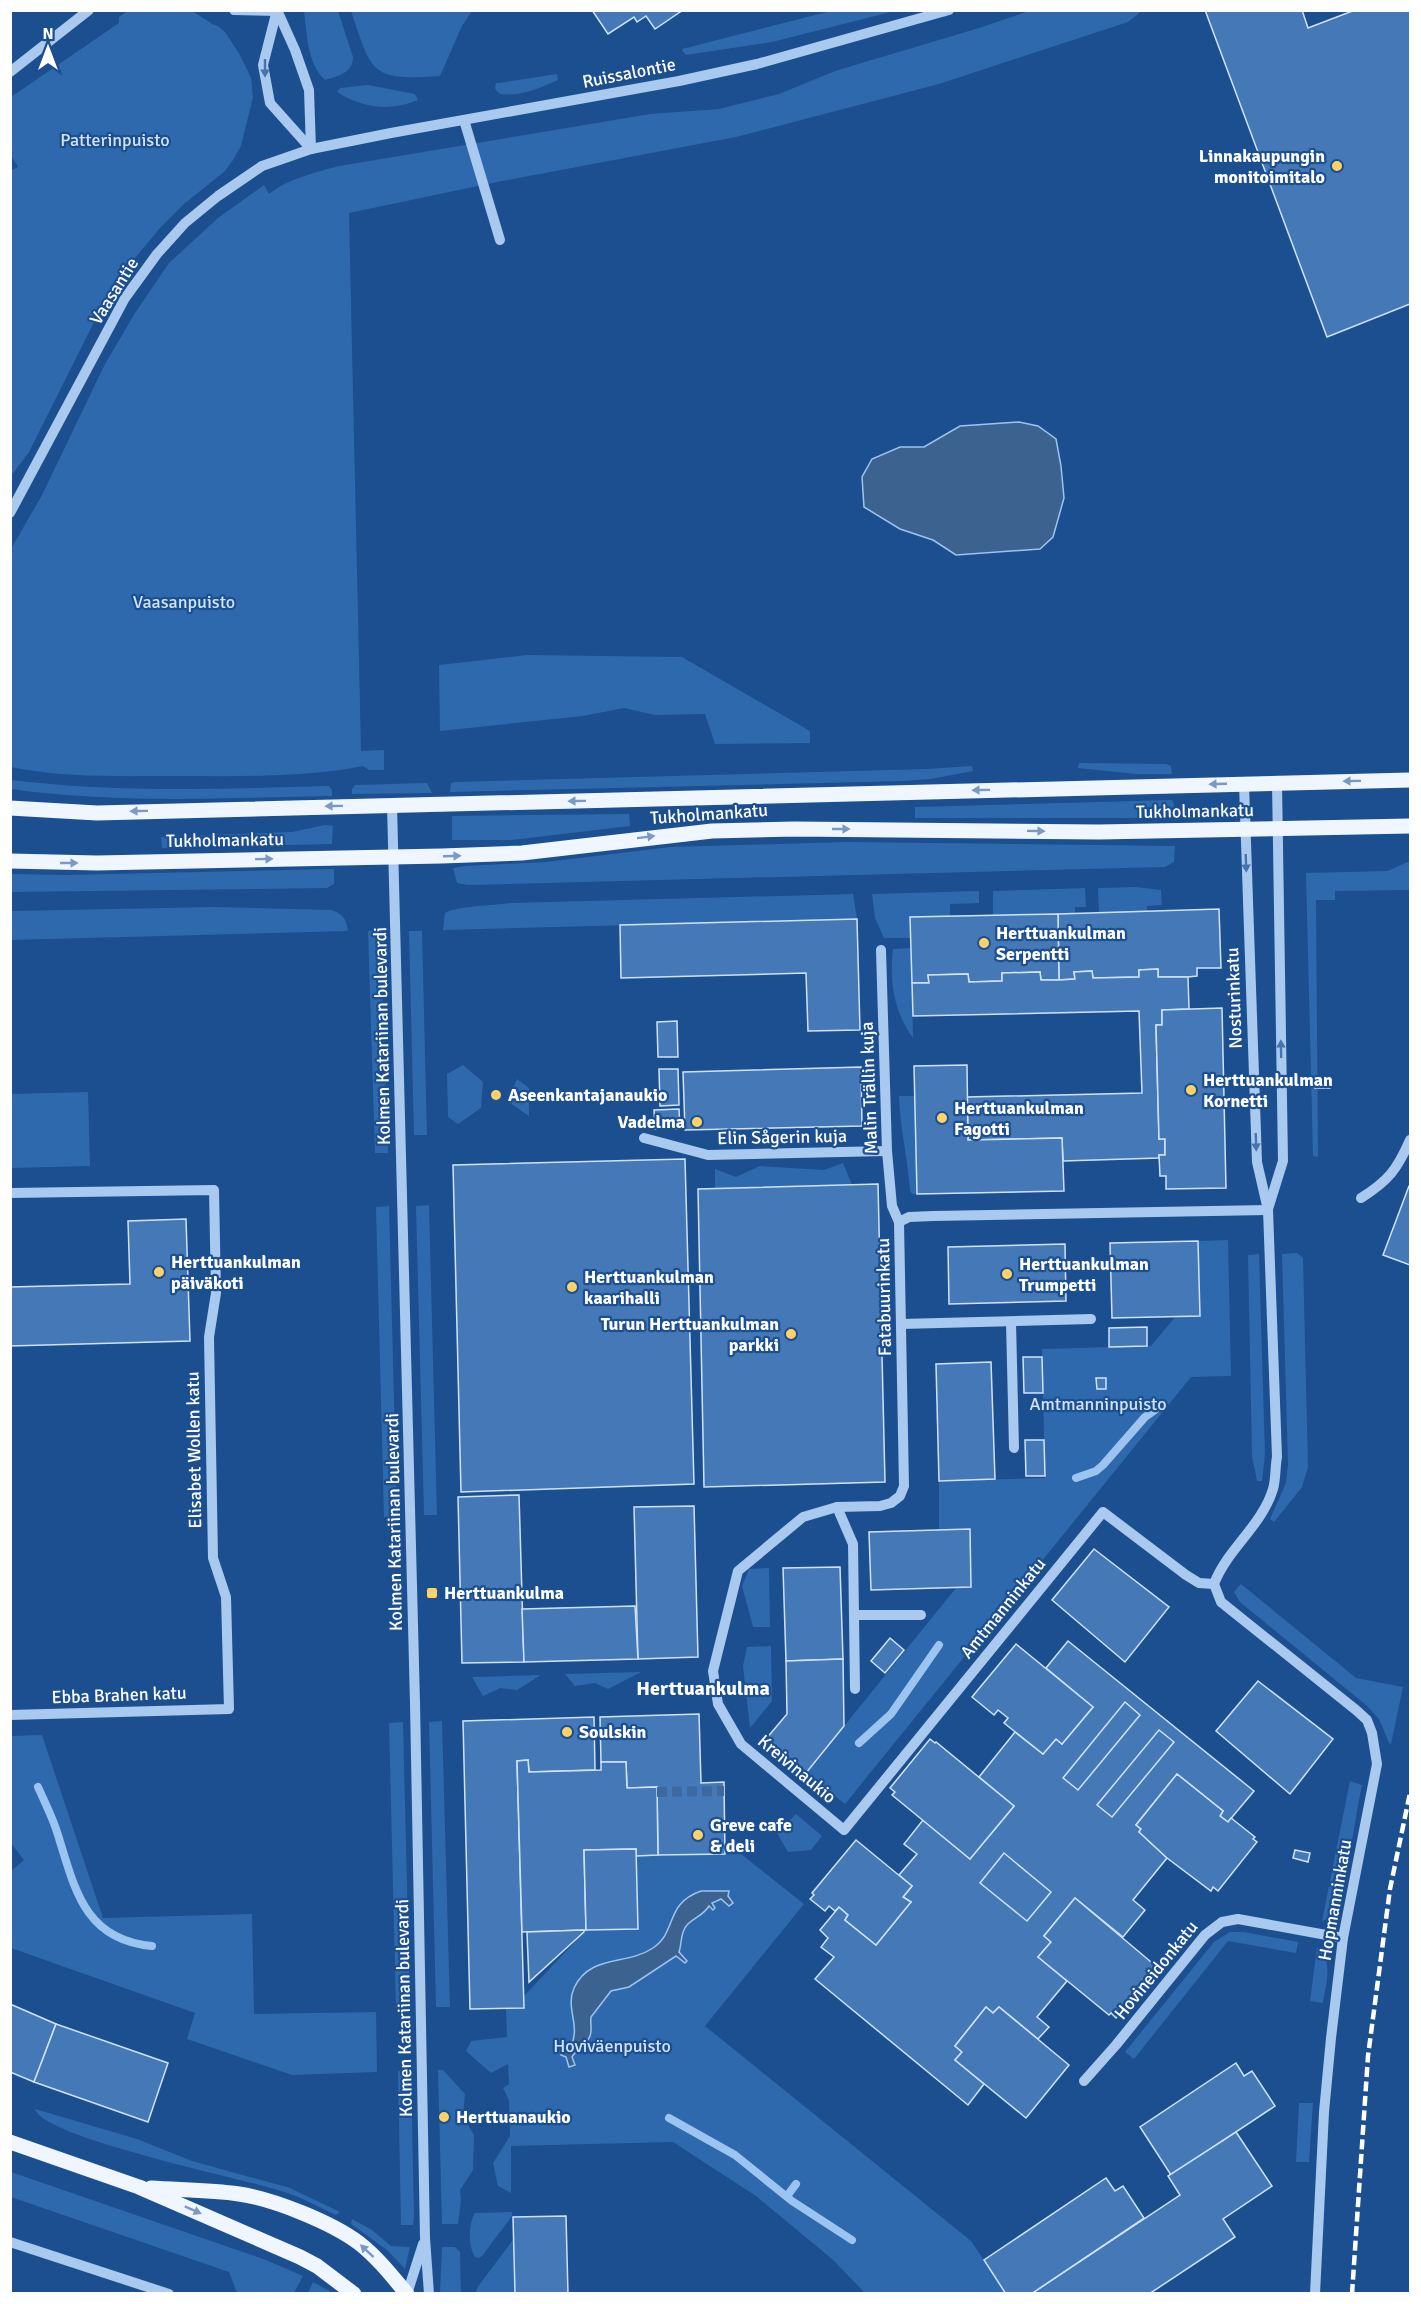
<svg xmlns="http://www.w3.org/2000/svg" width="1421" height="2304" viewBox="0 0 1421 2304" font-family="Signika,sans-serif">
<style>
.green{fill:#2e69ad}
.water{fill:#3c6290;stroke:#9cc4f0;stroke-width:1.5}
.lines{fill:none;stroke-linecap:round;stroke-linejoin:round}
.stream{stroke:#9cc4f0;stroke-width:8}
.building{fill:#4478b7;stroke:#cfe3fa;stroke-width:1.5}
.minor-tunnel{stroke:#3d69a0;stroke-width:10;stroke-dasharray:10 5;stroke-linecap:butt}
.minor{stroke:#a9c9ee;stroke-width:10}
.major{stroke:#f0f6ff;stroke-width:15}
.rail{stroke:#fff;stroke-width:4.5;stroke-dasharray:10 4.5;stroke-linecap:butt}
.oneway{fill:#4674ac}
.oneway2{fill:#7b9ac1}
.poi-dot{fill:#ffd166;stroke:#1b4f8f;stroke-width:2}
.labels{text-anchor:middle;stroke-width:4.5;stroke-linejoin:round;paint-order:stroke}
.street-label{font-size:18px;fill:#fff;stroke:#1b4f8f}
.park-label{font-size:18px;fill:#cfe3fa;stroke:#1b4f8f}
.poi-label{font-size:18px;font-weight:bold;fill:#fff;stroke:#1b4f8f;text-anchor:start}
.neighbourhood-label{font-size:20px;font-weight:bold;fill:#fff;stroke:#1b4f8f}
</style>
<rect width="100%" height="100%" fill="#1b4f8f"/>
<g class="green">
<polygon points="129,10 192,11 214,25 218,26 225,32 240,55 251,78 253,97 241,146 233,160 225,171 184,204 160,228 119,277 105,300 29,452 11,476 10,171 18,167 11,155 11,97 119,23 119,17"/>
<path d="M304 11H338L353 57C353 73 338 76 325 80 307 64 307 33 304 11Z"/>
<path d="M351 11V10L472 11 462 26 440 76C370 81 372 73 351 11Z"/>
<polygon points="831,11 895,11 772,42 686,55 683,52 682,49"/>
<path d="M1029 11H1142L1128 22 939 84 736 137 497 182 349 213 361 751 384 750V770H369L363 766C302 778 238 776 176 776 123 776 62 778 11 767V549L42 495 105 364 135 313 169 263 218 218 264 185 269 194C289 178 314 173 339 166L650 114 719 109 779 94 835 71 979 28Z"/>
<path d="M557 74 558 80C540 88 520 97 500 94L495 89 496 83H499Z"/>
<path d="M368 85 415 94 418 100C390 112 362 108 337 92L340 88Z"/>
<polygon points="527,655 682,657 810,731 810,743 715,744 705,714 655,715 624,708 583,716 440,731 439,665"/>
<polygon points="1079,763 1166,764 1171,766 1172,774 1136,774 1078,768"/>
<polygon points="972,766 973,771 931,779 903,781 450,792 451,783 455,782 927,769"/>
<path d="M11 780C116 793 222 789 329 786L332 790V796C225 798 117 804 11 789Z"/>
<polygon points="427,783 432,793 352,794 352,789 355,785"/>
<polygon points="1172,800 1174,804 1174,818 915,818 915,807"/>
<polygon points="629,814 630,826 512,840 452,840 452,816"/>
<polygon points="325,825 333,826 332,844 162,848 161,837 292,832"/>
<polygon points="847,842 1175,846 1174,862 1165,867 467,885 457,883 453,868 465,866 546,862 670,847"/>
<polygon points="1410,861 1410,890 1335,891 1335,900 1316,900 1318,1157 1313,1156 1306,873 1388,871"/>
<polygon points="334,869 334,884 327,888 11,892 11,874 66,875"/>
<polygon points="1136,887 1161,890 1162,905 1147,906 1147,912 1099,913 1098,888"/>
<polygon points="1085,888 1086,907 1075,907 1075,913 993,915 993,891"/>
<polygon points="979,891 979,903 950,904 950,917 910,917 911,938 884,938 875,918 872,894"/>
<path d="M853 894 857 919 443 930 445 913C454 906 497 905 511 903Z"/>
<path d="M215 907 332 910C344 915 346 919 348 931L11 940V911Z"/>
<polygon points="368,931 377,931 381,957 388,1153 375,1153"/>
<polygon points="409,931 422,931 427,1135 414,1135"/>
<path d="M911 948 913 1038C894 1012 889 981 893 949Z"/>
<polygon points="463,1065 483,1082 481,1108 458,1124 448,1117 447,1074"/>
<polygon points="517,1079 529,1088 529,1116 507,1101"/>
<polygon points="88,1092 90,1166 11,1168 11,1094"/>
<path d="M899 1096H915L917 1194H912L910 1191C908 1159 900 1129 899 1096Z"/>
<polygon points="843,1163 852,1185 715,1189 715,1169 736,1177 760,1166 824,1170"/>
<polygon points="429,1205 437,1515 424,1515 416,1206"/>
<polygon points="389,1206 397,1516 384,1517 376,1207"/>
<polygon points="1228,1240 1231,1376 1191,1377 845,1804 806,1773 956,1588 971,1587 970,1530 939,1530 939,1481 1045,1478 1042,1349 1151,1346 1175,1317 1200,1316 1198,1241"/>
<polygon points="1297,1253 1303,1258 1308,1467 1302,1487 1274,1522 1270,1519 1286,1483 1288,1464 1282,1254"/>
<polygon points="1259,1254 1265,1455 1262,1481 1257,1481 1252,1456 1248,1255"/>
<polygon points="769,1568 770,1627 753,1627 742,1586 749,1569"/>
<polygon points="1241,1584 1356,1678 1403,1687 1391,1744 1389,1743 1379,1719 1366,1705 1240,1602 1234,1592"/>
<polygon points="771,1646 772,1701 750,1728 743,1666 747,1647"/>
<polygon points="641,1672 608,1689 595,1683 575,1686 565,1674"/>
<polygon points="541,1675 517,1690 500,1688 483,1696 472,1677"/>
<polygon points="442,1721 450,2007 436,2007 429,1722"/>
<polygon points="403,1722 410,2008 396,2008 389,1723"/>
<polygon points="42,1735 103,1918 252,1914 254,2014 376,2012 377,2072 292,2075 187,2039 195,2013 11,1948 11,1871 24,1860 11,1843 11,1736"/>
<path d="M1350 1781 1362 1785C1354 1822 1349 1874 1335 1909 1333 1915 1328 1919 1322 1921Z"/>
<polygon points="796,1814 822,1836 811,1850 788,1852 777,1833"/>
<polygon points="741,1854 804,1904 705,2026 971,2241 1006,2293 865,2293 832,2259 756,2196 673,2142 511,2146 511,2193 498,2186 493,2163 510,2136 509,2100 503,2088 509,2084 508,2064 491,2073 466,2051 471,2041 507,2037 506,2008 524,1996 586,1930 638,1929 636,1856"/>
<polygon points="1230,1932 1244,1932 1298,1942 1296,1953 1228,1941 1134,2059 1125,2052 1214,1942"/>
<path d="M1317 1947C1334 1961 1326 1984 1323 2003L1310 2001Z"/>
<polygon points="411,2070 414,2217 413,2225 401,2225 398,2071"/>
<polygon points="438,2070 443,2070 465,2094 463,2116 474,2135 473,2170 460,2190 461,2200 458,2224 442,2224"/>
<polygon points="1299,2103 1313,2103 1309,2162 1296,2162"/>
<path d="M35 2109 137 2139 192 2161 290 2188 340 2212 336 2215C318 2207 300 2196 281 2191 245 2179 43 2138 35 2109Z"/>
<polygon points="11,2172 266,2260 303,2276 294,2293 237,2293 229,2272 11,2197"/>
<path d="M512 2212V2216L482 2256 479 2258 475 2257C468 2246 468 2224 475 2213Z"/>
<polygon points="352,2219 372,2230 391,2246 410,2247 405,2269 387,2250 351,2224"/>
<polygon points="513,2240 514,2293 475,2293 479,2285"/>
<polygon points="442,2247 455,2247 460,2252 461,2293 440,2293"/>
<polygon points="313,2282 333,2293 308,2293"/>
</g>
<g class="water">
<polygon points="1019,422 1038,426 1056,439 1061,466 1064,498 1053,537 1040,549 956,555 933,540 900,529 864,507 862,477 872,459 900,447 924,447 960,426"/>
<path d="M701 1891H729L728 1896 733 1903 729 1906 721 1899 712 1903 715 1908 713 1910 709 1906C703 1916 694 1917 687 1925 680 1932 682 1944 679 1952L687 1961 685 1963 676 1956 629 1987 611 1991 591 2017C590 2024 593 2033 589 2038 584 2046 576 2050 572 2057L575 2065 569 2067 566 2057 561 2055 569 2045 571 2046C581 2026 565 2008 574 1988 590 1954 626 1966 653 1948 678 1931 664 1904 701 1891Z"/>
</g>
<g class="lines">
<g class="stream">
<polyline points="1076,1478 1096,1471 1103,1465 1145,1417 1155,1410"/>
<polyline points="859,1743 891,1714 939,1645"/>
<path d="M38 1787C45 1803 53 1818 58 1835 75 1890 85 1940 152 1946"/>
<polyline points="669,2118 735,2155 792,2201 852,2240"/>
<polyline points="787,2196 796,2184"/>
</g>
</g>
<g class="building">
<polygon points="592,10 683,10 655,29 646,16 637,22 634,17 608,34"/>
<polygon points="1205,10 1302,10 1308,28 1355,10 1410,10 1410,304 1327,337"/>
<polygon points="1219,909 1221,968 1197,968 1197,976 1188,977 1158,977 1158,969 1139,970 1139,977 1093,978 1092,971 1074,972 1075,979 1059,980 1058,914"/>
<polygon points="1058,914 1059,980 1041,980 1040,972 1002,973 1002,981 969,982 968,974 928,975 929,983 912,983 910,917"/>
<polygon points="857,919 860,1030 808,1031 806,973 621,978 620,925"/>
<polygon points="1158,969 1158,977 1188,977 1189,1009 1162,1010 1162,1025 1156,1025 1159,1139 1165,1139 1165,1155 1159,1155 1159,1158 1063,1161 1062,1138 968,1140 967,1097 1142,1093 1139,1011 913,1016 912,983 929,983 928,975 968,974 969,982 1002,981 1002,973 1040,972 1041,980 1059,980 1075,979 1074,972 1092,971 1093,978 1139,977 1139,970"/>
<polygon points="1222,1008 1226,1188 1166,1189 1166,1176 1160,1176 1159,1155 1165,1155 1165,1139 1159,1139 1156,1025 1162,1025 1162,1010"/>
<polygon points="677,1021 678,1057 658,1057 657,1022"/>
<polygon points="967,1065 968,1140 1062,1138 1064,1191 917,1194 914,1066"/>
<polygon points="861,1067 862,1126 685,1130 683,1072"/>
<polygon points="659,1069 678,1069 679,1105 660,1106"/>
<rect x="1315" y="1079" width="15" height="9"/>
<polygon points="679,1109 680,1129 655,1129 654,1110"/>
<polygon points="685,1159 694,1484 461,1492 453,1165"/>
<polygon points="878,1184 885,1482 704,1487 698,1189"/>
<polygon points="1409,1186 1410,1186 1410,1265 1383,1255"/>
<polygon points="186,1219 190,1341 10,1346 10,1287 130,1284 128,1221"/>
<polygon points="1198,1241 1200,1316 1112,1318 1110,1243"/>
<polygon points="1065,1244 1066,1301 949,1304 948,1247"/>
<polygon points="1147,1327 1147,1346 1109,1347 1109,1328"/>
<polygon points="1023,1357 1042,1357 1043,1393 1024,1393"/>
<polygon points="991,1362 995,1479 939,1481 936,1364"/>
<polygon points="1096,1378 1106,1378 1106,1389 1097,1389"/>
<polygon points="1025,1440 1044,1440 1045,1476 1026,1476"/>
<polygon points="519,1495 524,1662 462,1663 458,1497"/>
<polygon points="694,1506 698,1657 638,1659 634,1507"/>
<polygon points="970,1529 971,1587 871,1590 869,1532"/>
<polygon points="1094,1549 1169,1607 1125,1662 1052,1600"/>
<polygon points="840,1567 843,1659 786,1661 783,1568"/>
<polygon points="635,1606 638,1659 524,1662 522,1609"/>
<polygon points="890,1638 904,1650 885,1673 871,1661"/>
<polygon points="1068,1641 1254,1791 1228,1822 1220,1816 1223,1811 1177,1774 1136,1825 1141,1829 1139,1832 1167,1858 1133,1900 1145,1910 1123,1937 1075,1898 1044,1936 1051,1942 1038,1957 1067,1981 1037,2017 1049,2027 1038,2039 999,2007 993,2013 986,2007 955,2046 962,2052 955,2060 984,2084 968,2105 815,1979 834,1957 821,1947 828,1938 820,1930 839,1907 848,1915 845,1920 876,1945 911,1902 903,1897 912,1886 899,1875 917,1854 904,1844 923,1820 970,1859 1014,1806 979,1777 1015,1732 1043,1754 1056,1739 1062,1744 1093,1707 1046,1668"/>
<polygon points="1016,1644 1093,1707 1062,1744 1056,1739 1043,1754 1004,1723 1008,1718 998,1710 994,1715 972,1697"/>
<polygon points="843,1659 844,1726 806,1773 766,1739 787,1714 786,1661"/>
<polygon points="1258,1681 1333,1739 1290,1794 1216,1731"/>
<polygon points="1125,1702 1140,1715 1078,1790 1063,1778"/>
<polygon points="699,1714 701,1783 724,1782 725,1854 658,1855 657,1787 627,1788 626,1762 601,1762 600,1717"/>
<polygon points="594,1717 595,1770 529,1772 528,1760 517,1761 524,2008 470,2009 463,1721"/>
<polygon points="1159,1730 1174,1742 1112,1817 1097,1805"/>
<polygon points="930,1739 935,1743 936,1742 1014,1806 970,1859 892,1795 895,1792 890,1788"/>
<polygon points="528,1760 529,1772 601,1770 601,1762 626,1762 627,1788 657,1787 658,1855 636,1856 636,1849 584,1850 586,1930 522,1932 517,1761"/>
<polygon points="1177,1774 1223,1811 1220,1816 1228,1822 1231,1818 1255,1837 1253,1839 1257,1842 1218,1891 1213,1887 1211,1891 1167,1858 1139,1832 1141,1829 1136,1825"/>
<polygon points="856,1840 912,1886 903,1897 911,1902 876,1945 845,1920 848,1915 839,1907 835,1911 829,1906 825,1911 810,1899 814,1895 812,1893"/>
<polygon points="636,1849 638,1929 586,1930 584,1850"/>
<polygon points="1295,1850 1310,1853 1308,1862 1293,1858"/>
<polygon points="1004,1853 1051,1892 1027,1921 980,1883"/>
<polygon points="1075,1898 1157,1967 1116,2018 1111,2013 1109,2015 1038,1957 1051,1942 1044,1936"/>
<polygon points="584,1930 584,1932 529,1982 527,1932"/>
<polygon points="10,2004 56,2024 34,2082 10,2072"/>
<polygon points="986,2007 993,2013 999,2007 1069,2065 1026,2118 955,2060 962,2052 955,2046"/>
<polygon points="56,2024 168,2063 148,2122 34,2082"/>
<polygon points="1236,2063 1244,2076 1252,2071 1275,2106 1171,2175 1140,2127"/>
<polygon points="1236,2132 1272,2186 1223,2219 1235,2237 1149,2294 1031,2294 1180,2195 1168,2176"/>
<polygon points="1106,2178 1115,2191 1123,2186 1144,2218 1031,2294 1006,2294 984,2260"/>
<polygon points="566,2216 568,2294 515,2294 513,2217"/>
</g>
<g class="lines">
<polyline class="minor-tunnel" points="657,1792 724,1791"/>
<g class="minor">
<polyline points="234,10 277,11"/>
<polyline points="277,10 263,65 270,103 311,149"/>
<polyline points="277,10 295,50 309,90 311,149"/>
<polyline points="10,72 89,10"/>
<polyline points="464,120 500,240"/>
<polyline points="10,513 125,298 157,254 185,223 218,196 262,166 311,149 391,133 679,81 757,64 949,10"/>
<polyline points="392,805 415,1703 425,2238 429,2294"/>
<polyline points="881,950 887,1151 892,1206 899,1222"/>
<polyline points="644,1138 708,1155 887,1151"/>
<polyline points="10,1193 214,1190 216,1293 209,1337 213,1558 226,1597 229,1709 10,1715"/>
<path d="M1361 1198C1388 1181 1397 1170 1410 1140"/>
<polyline points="1268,1209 1283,1161 1277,783"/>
<polyline points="1011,1322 1014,1448"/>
<polyline points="901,1324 1091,1319"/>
<polyline points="837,1507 853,1544 855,1689"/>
<polyline points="1214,1584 1199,1583 1186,1575 1103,1512 844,1830 741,1744 718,1704 713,1671 738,1571 803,1517 837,1507 880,1506 891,1503 900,1496 904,1486 899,1222 909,1217 933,1216 1268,1210"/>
<path d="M1214 1584C1227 1549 1262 1526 1273 1489 1276 1479 1275 1467 1277 1457L1268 1210 1257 1162 1244 784"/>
<polyline points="1214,1584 1221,1602 1356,1710 1367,1720 1372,1733 1377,1764 1343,1938 1331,2038 1324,2112 1315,2294"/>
<polyline points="854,1615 921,1615"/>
<polyline points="1084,2081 1116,2045 1205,1935 1222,1922 1238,1919 1343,1938"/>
<polyline points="10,2242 169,2294"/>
<polyline points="407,2294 423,2244"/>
</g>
<g class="major">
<polyline points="10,808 97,813 1410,780"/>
<polyline points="10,861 97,863 442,856 522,853 712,831 795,829 1099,832 1410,826"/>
<polyline points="10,2142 139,2187 300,2257 317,2266 354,2294"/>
<path d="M151 2188C180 2190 210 2190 239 2194 273 2199 331 2222 359 2243 377 2257 392 2276 407 2294"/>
</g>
<polyline class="rail" points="1352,2294 1368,2056 1390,1889 1410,1793"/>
</g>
<defs><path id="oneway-solid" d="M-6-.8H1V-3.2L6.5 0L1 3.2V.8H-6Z" transform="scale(1.5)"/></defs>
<g class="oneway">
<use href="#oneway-solid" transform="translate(265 68) rotate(90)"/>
<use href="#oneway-solid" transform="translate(1246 863) rotate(88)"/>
<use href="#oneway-solid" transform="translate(1281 1049) rotate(-91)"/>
<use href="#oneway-solid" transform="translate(1256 1142) rotate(88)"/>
</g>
<g class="oneway2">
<use href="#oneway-solid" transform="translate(1352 781) rotate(179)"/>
<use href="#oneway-solid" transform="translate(1218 784) rotate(178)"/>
<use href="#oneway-solid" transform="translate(981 790) rotate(179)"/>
<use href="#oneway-solid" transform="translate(577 801) rotate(179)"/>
<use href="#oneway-solid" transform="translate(334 806) rotate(179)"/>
<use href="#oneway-solid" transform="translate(139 811) rotate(179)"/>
<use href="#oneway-solid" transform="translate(841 829)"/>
<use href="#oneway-solid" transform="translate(1036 831) rotate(1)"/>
<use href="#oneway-solid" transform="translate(646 837) rotate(-7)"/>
<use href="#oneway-solid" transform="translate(452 856) rotate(-2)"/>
<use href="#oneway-solid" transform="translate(264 859) rotate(-1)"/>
<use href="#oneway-solid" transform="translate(69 863)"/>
<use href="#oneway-solid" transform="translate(193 2210) rotate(24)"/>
<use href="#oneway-solid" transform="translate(367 2251) rotate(-137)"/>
</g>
<g class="poi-dot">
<circle cx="1337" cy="166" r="6"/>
<circle cx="984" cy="943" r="6"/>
<circle cx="1191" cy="1090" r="6"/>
<circle cx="496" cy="1095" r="6"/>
<circle cx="942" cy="1118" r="6"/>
<circle cx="697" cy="1122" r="6"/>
<circle cx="159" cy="1272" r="6"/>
<circle cx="1007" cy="1274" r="6"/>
<circle cx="572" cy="1287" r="6"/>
<circle cx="791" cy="1334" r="6"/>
<rect x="426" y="1587" width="12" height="12" rx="3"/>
<circle cx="567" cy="1732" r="6"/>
<circle cx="698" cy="1835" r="6"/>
<circle cx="444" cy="2117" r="6"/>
</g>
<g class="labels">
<g class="street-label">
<text transform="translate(629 73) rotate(-11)" y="6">Ruissalontie</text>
<text transform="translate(114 291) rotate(-58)" y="6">Vaasantie</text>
<text transform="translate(1195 811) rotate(-1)" y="6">Tukholmankatu</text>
<text transform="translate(709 814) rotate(-4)" y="6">Tukholmankatu</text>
<text transform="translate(225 840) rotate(-1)" y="6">Tukholmankatu</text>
<text transform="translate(1234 998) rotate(-92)" y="6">Nosturinkatu</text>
<text transform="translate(382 1036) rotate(-91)" y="6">Kolmen Katariinan bulevardi</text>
<text transform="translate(869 1088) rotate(-92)" y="6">Malin Trällin kuja</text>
<text transform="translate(782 1137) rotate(-1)" y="6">Elin Sågerin kuja</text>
<text transform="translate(884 1297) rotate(-91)" y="6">Fatabuurinkatu</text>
<text transform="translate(194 1450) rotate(-91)" y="6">Elisabet Wollen katu</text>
<text transform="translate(394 1522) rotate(-91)" y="6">Kolmen Katariinan bulevardi</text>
<text transform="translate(1003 1608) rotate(-51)" y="6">Amtmanninkatu</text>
<text transform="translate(119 1695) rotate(-2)" y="6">Ebba Brahen katu</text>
<text transform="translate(797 1769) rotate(40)" y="6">Kreivinaukio</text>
<text transform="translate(1335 1900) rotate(-80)" y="6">Hopmanninkatu</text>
<text transform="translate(1156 1970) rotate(-51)" y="6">Hovineidonkatu</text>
<text transform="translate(404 2008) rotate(-91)" y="6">Kolmen Katariinan bulevardi</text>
</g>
<g class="park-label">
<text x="115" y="146">Patterinpuisto</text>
<text x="184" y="608">Vaasanpuisto</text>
<text x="1098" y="1410">Amtmanninpuisto</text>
<text x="612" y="2052">Hoviväenpuisto</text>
</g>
<g class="poi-label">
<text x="1325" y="162" text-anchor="end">Linnakaupungin<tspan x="1325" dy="21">monitoimitalo</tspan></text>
<text x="996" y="939">Herttuankulman<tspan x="996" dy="21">Serpentti</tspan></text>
<text x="1203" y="1086">Herttuankulman<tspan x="1203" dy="21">Kornetti</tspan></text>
<text x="508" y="1101">Aseenkantajanaukio</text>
<text x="954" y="1114">Herttuankulman<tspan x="954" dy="21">Fagotti</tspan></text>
<text x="685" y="1128" text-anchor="end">Vadelma</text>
<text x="171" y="1268">Herttuankulman<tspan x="171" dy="21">päiväkoti</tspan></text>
<text x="1019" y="1270">Herttuankulman<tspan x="1019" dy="21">Trumpetti</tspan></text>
<text x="584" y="1283">Herttuankulman<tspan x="584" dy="21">kaarihalli</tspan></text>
<text x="779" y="1330" text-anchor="end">Turun Herttuankulman<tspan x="779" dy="21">parkki</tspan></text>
<text x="444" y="1599">Herttuankulma</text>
<text x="579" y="1738">Soulskin</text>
<text x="710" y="1831">Greve cafe<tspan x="710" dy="21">&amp; deli</tspan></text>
<text x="456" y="2123">Herttuanaukio</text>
</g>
<g class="neighbourhood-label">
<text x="703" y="1695">Herttuankulma</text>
</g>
</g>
<rect width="1421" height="2304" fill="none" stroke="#ffffff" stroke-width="24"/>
<g transform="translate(48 48)" stroke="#1b4f8f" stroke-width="4.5" paint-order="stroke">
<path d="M0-4.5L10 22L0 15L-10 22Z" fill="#ffffff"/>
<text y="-9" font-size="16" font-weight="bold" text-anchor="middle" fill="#ffffff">N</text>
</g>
</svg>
